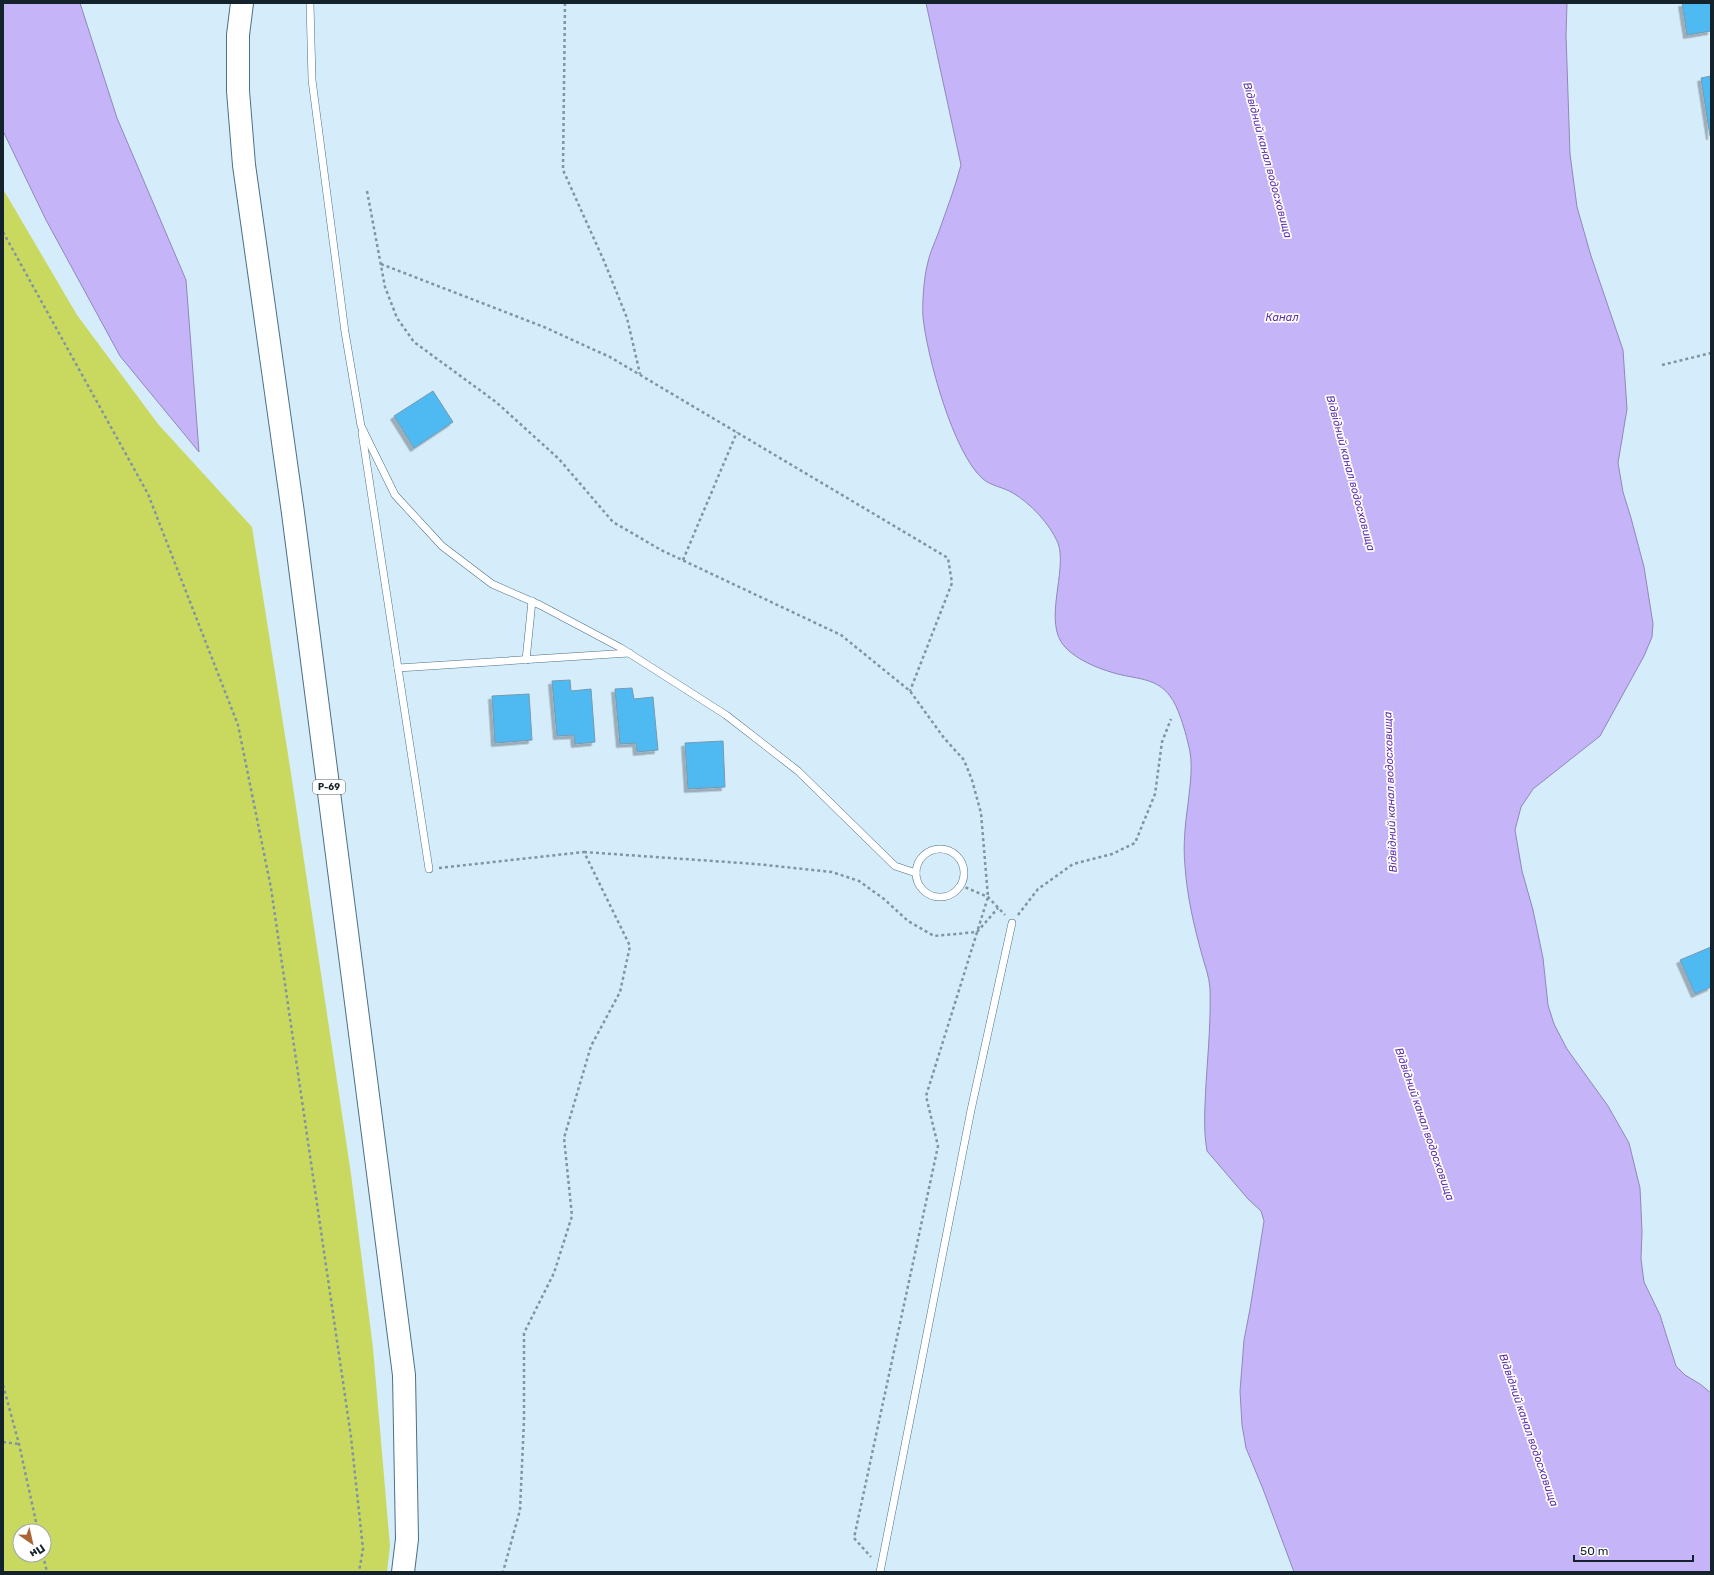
<svg xmlns="http://www.w3.org/2000/svg" width="1714" height="1575" viewBox="0 0 1714 1575" font-family="Rubik,sans-serif">
<style>
.green{fill:#c9d960;fill-rule:evenodd}
.water{fill:#c5b4f7;stroke:#9088ba}
.building{fill:#4fb9f2;stroke:#769ab1;filter:url(#shadow)}
.lines{fill:none;stroke-linecap:round;stroke-linejoin:round}
.lane-casing{stroke:#4d7085;stroke-width:8}
.primary-casing{stroke:#4d7085;stroke-width:24}
.path{stroke:#8195a1;stroke-width:2.5;stroke-dasharray:3 3;stroke-linecap:butt}
.lane{stroke:#fff;stroke-width:7}
.primary{stroke:#fff;stroke-width:22}
.labels{text-anchor:middle;stroke-width:3.5;stroke-linejoin:round;paint-order:stroke}
.shield{fill:#fff;stroke:#5a646b;stroke-width:1}
.shield-label{font-size:9px;font-weight:bold;fill:#13222b}
.water-label{font-size:11px;font-style:italic;fill:#5f2cab;stroke:#fff}
</style>
<defs>
<filter id="shadow"><feDropShadow dx="-3.5" dy="3.5" stdDeviation="0" flood-color="#0004"/></filter>
</defs>
<rect width="100%" height="100%" fill="#d5ecfb"/>
<path class="green" d="M3 189 77 315 158 424 252 527 290 767 351 1174 373 1348 390 1546 387 1572H3ZM20 1531H44V1555H20Z"/>
<g class="water">
<polygon points="3,3 80,3 117,118 186,280 199,452 120,356 46,220 3,131"/>
<path d="M926 3H1567L1566 35 1570 154 1577 207 1591 256 1623 350 1627 409 1618 463 1623 492 1631 518 1644 567 1653 624 1652 637 1644 656 1600 736 1533 789 1521 807 1515 830 1522 871 1533 910 1543 958 1548 1005 1554 1024 1567 1049 1608 1106 1629 1143 1640 1188 1642 1231 1641 1259 1644 1282 1660 1315 1676 1366 1685 1375 1700 1384 1711 1393V1572H1294L1263 1489 1246 1448 1242 1425 1240 1391 1244 1340 1250 1309 1264 1221 1261 1211 1248 1199 1207 1151C1203 1128 1205 1106 1206 1084 1208 1052 1211 1020 1210 988 1209 976 1205 966 1202 955 1194 926 1187 896 1185 866 1183 846 1185 825 1188 804 1190 784 1194 763 1188 743 1185 730 1178 706 1170 696 1156 677 1134 679 1114 673 1097 668 1077 660 1065 647 1042 623 1068 570 1058 543 1050 524 1030 503 1013 493 1003 487 991 486 983 479 953 453 927 356 923 317 922 304 924 278 927 266 929 255 934 244 938 234 946 211 955 188 961 165Z"/>
</g>
<g class="building">
<polygon points="1682,3 1711,3 1711,31 1687,35"/>
<polygon points="1711,76 1711,136 1710,136 1701,78"/>
<polygon points="433,391 453,422 414,448 394,416"/>
<polygon points="570,680 571,691 591,689 595,742 575,744 574,735 557,736 552,681"/>
<polygon points="632,688 634,699 653,697 658,750 637,752 636,743 620,744 615,689"/>
<polygon points="529,694 532,740 495,743 492,696"/>
<polygon points="723,741 725,787 688,789 685,743"/>
<polygon points="1711,947 1711,987 1695,994 1680,960"/>
</g>
<g class="lines">
<defs>
<g id="lane">
<polyline points="310,3 312,80 345,332 361,426 395,495 442,546 492,584 540,605 621,648 726,715 798,771 895,866 916,873"/>
<polyline points="362,433 398,668 629,653"/>
<polyline points="526,660 532,601"/>
<polyline points="398,668 429,869"/>
<circle cx="940" cy="873" r="24"/>
<polyline points="880,1572 971,1110 1012,923"/>
</g>
<polyline id="primary" points="242,3 238,35 238,91 244,165 293,513 404,1375 407,1539 403,1572"/>
</defs>
<use href="#lane" class="lane-casing"/>
<use href="#primary" class="primary-casing"/>
<g class="path">
<polyline points="565,3 563,170 604,261 627,318 640,374"/>
<polyline points="367,191 385,287 397,318 414,342 496,402 559,459 613,522 661,550 841,635 910,691 944,738 964,760 972,780 981,813 988,897 926,1096 938,1146 854,1538 871,1557"/>
<polyline points="3,232 148,494 238,725 271,888 351,1437 363,1549 359,1572"/>
<polyline points="381,264 544,327 610,357 948,558 952,583 910,691"/>
<polyline points="1662,365 1711,353"/>
<polyline points="683,560 737,432"/>
<polyline points="584,852 756,864 832,872 859,881 884,899 908,921 934,936 977,932 998,908"/>
<polyline points="439,868 584,852 630,946 620,992 591,1046 564,1138 572,1216 554,1273 524,1333 524,1420 520,1510 503,1572"/>
<polyline points="960,885 988,897 1005,915"/>
<polyline points="1018,915 1038,889 1073,864 1112,854 1135,843 1155,794 1162,742 1171,719"/>
<polyline points="3,1385 19,1444 38,1531"/>
<polyline points="3,1442 19,1444"/>
<polyline points="43,1555 47,1572"/>
</g>
<use href="#lane" class="lane"/>
<use href="#primary" class="primary"/>
</g>
<g class="labels">
<rect class="shield" x="313" y="780" width="32" height="14" rx="3"/>
<g class="shield-label">
<text x="329" y="790">Р-69</text>
</g>
<g class="water-label">
<text transform="translate(1268 160) rotate(75)" y="4">Відвідний канал водосховища</text>
<text x="1282" y="321">Канал</text>
<text transform="translate(1351 473) rotate(75)" y="4">Відвідний канал водосховища</text>
<text transform="translate(1390 792) rotate(-92)" y="4">Відвідний канал водосховища</text>
<text transform="translate(1425 1124) rotate(71)" y="4">Відвідний канал водосховища</text>
<text transform="translate(1529 1430) rotate(71)" y="4">Відвідний канал водосховища</text>
</g>
</g>
<rect width="1714" height="1575" fill="none" stroke="#13222b" stroke-width="8"/>
<g transform="translate(32 1543) rotate(146)"><circle r="19" fill="#ffffff" stroke="#a1a7aa"/>
<path d="M0-3L7 15L0 10L-7 15Z" fill="#a96634"/>
<text y="-6" font-size="11" font-weight="bold" text-anchor="middle" fill="#13222b">Пн</text>
</g>
<path d="M1574 1555v6h119v-6" fill="none" stroke="#13222b" stroke-width="2"/>
<text x="1580" y="1555" font-size="12" fill="#13222b" stroke="#ffffff" stroke-width="3" paint-order="stroke">50 m</text>
</svg>
